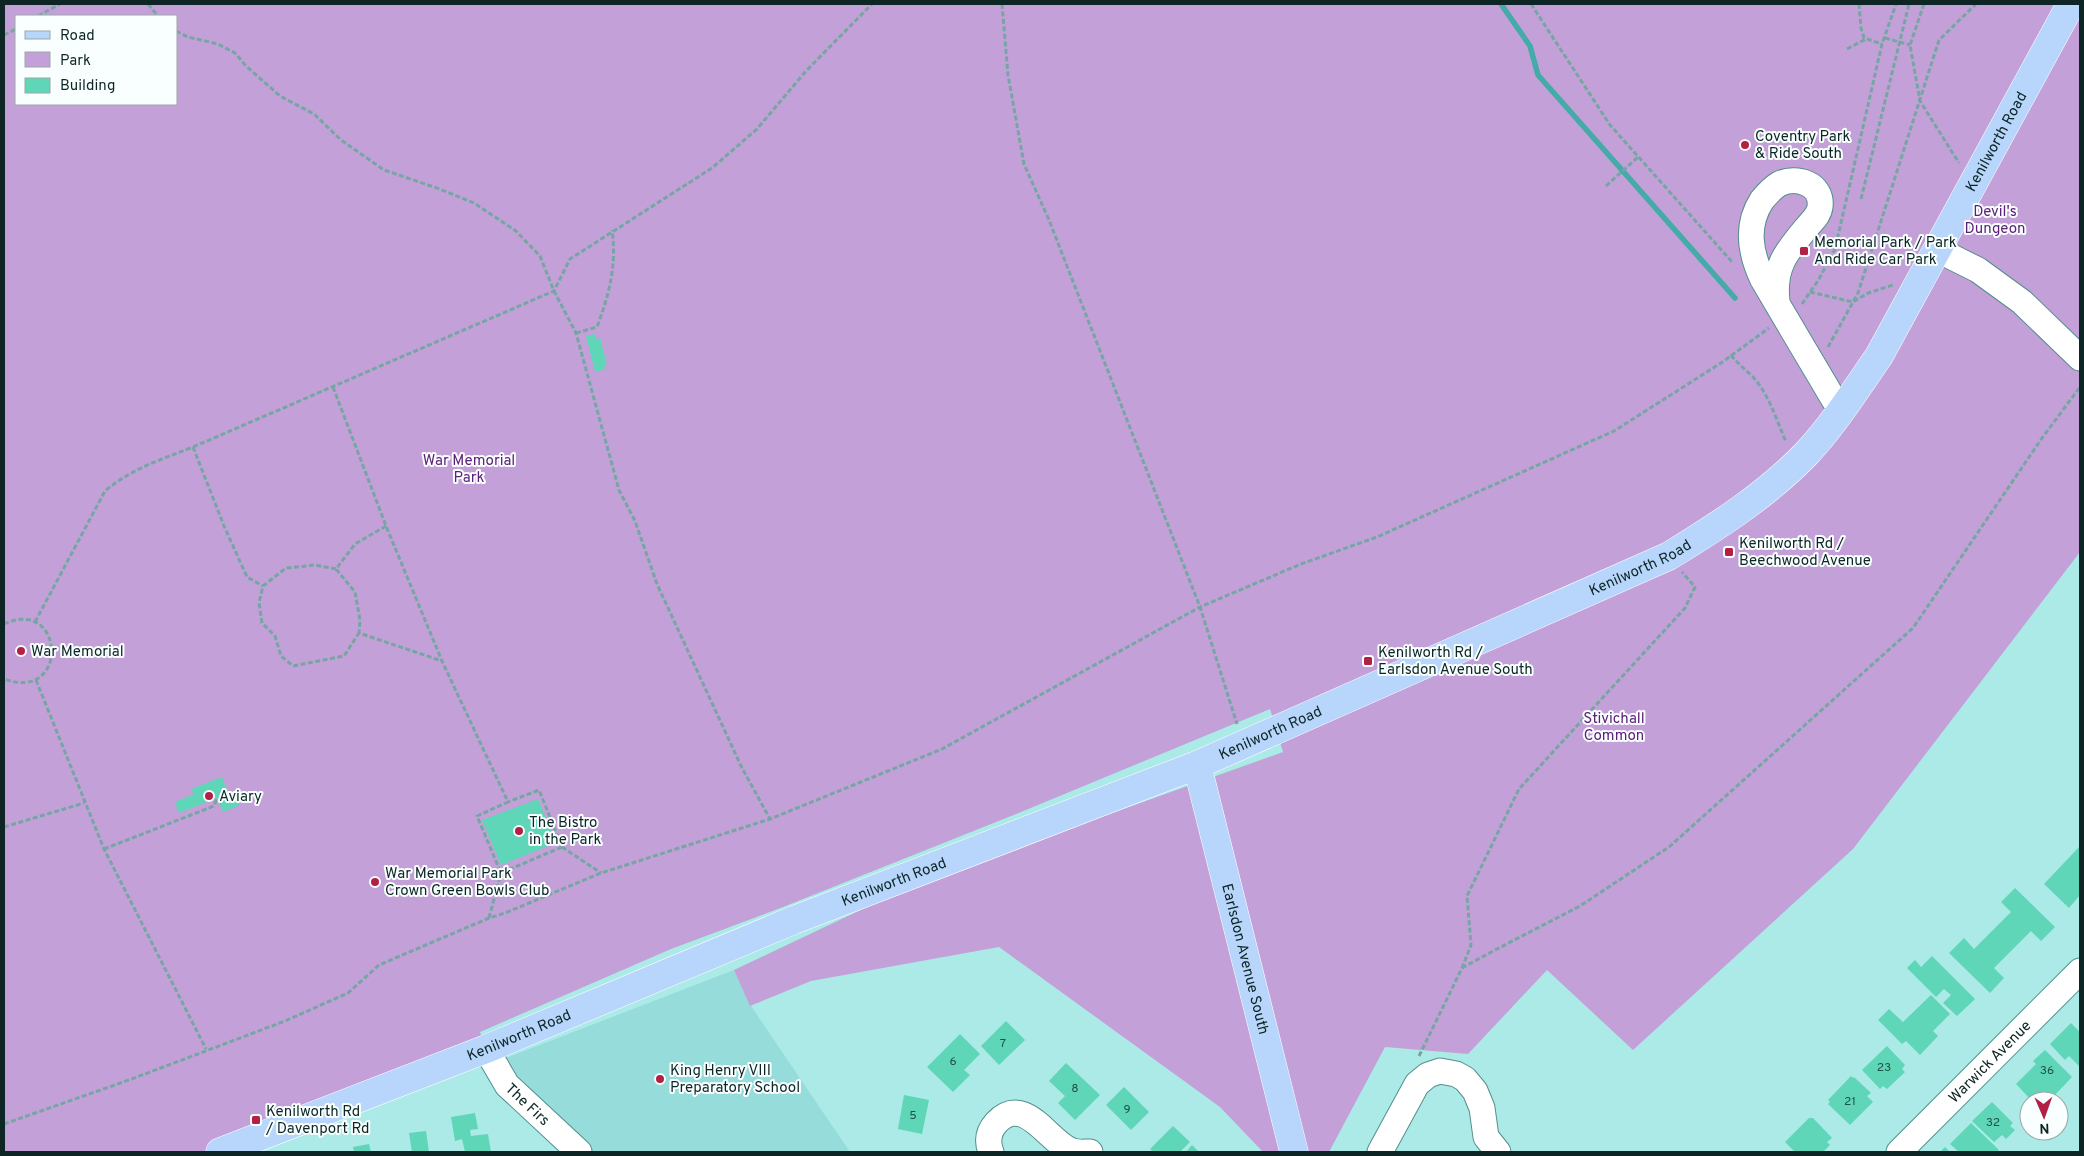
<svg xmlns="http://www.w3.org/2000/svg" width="2084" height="1156" viewBox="0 0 2084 1156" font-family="Overpass,sans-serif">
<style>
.built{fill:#95dcda}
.green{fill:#c4a0d8;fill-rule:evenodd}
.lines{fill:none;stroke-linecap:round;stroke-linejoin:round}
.stream{stroke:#44aba9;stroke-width:5.5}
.building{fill:#5ed6b7}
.minor-casing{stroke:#538e8d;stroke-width:27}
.major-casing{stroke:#fff;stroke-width:29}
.path{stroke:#75a6a4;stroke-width:3;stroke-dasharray:5 2.5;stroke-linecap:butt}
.minor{stroke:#fff;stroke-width:25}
.major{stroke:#b8d6fb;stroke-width:28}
.poi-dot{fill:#b22044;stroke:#f9fefe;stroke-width:2}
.labels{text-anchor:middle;stroke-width:4;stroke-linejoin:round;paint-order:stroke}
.number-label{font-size:12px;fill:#21524a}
.poi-label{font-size:15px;fill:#0d2625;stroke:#f9fefe;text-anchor:start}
.street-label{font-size:15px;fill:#0d2625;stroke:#f9fefe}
.park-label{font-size:15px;fill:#5e2079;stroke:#f9fefe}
</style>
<rect width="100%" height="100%" fill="#aceae7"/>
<polygon class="built" points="734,970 751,1006 850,1152 593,1152 532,1100 506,1058"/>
<path class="green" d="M4 4H2080V552L1853 849 1633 1050 1547 970 1468 1054 1385 1047 1329 1152H1263L1220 1107 999 947 811 981 750 1006 734 970 924 880 1283 752 1270 709 1021 812 783 907 671 949 480 1032 486 1049 220 1152H4ZM16 16H176V104H16Z"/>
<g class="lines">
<polyline class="stream" points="1501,4 1530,46 1538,75 1735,298"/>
</g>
<g class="building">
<polygon points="595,334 596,339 600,338 607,364 604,365 605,369 595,372 586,336"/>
<polygon points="222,777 230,797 236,795 240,805 223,812 217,798 179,813 175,802 194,794 191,789"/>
<polygon points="538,799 556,843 501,865 482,820"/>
<polygon points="2080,846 2080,895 2069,908 2044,884"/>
<polygon points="2015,888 2055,927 2041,941 2031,931 1994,968 2004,978 1990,993 1949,953 1964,938 1974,949 2011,912 2001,902"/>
<polygon points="1932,956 1975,999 1957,1016 1943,1003 1951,995 1944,989 1936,997 1907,968 1915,960 1921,967"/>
<polygon points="1931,995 1950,1014 1933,1031 1938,1036 1920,1055 1906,1041 1902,1044 1878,1020 1889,1009 1903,1022"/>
<polygon points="1006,1021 1025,1040 999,1065 981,1046"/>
<polygon points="2071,1023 2080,1032 2080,1067 2069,1056 2065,1060 2050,1044"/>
<polygon points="960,1034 980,1054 964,1070 970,1075 953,1092 927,1067"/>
<polygon points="1887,1046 1905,1065 1902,1069 1905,1072 1887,1089 1883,1086 1880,1089 1862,1070"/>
<polygon points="2045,1050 2072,1077 2054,1096 2057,1101 2032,1101 2016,1084 2036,1064 2033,1061"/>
<polygon points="1066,1063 1100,1095 1075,1120 1058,1103 1065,1096 1049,1081"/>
<polygon points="1851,1076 1853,1078 1854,1077 1871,1093 1867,1096 1873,1102 1850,1125 1828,1104 1830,1102 1828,1100"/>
<polygon points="1124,1087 1149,1112 1131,1130 1106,1105"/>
<polygon points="904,1095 929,1100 922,1134 898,1129"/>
<polygon points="1992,1102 2013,1123 2010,1126 2015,1130 2006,1139 2002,1135 1994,1142 1972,1121"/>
<polygon points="475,1113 478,1129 470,1130 471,1136 488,1134 491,1152 465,1152 462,1139 455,1141 451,1117"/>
<polygon points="1809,1118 1813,1118 1832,1138 1827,1142 1830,1145 1823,1152 1795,1152 1785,1142"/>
<polygon points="1971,1123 1999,1150 1997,1152 1959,1152 1950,1144"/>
<polygon points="1173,1126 1190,1142 1180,1152 1153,1152 1150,1149"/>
<polygon points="426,1131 429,1152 412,1152 409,1133"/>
<polygon points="369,1144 371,1152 354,1152 353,1147"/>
<polygon points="1192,1145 1199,1152 1186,1152"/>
<polygon points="1945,1147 1950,1152 1940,1152"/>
</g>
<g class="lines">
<defs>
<g id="minor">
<polyline points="1938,250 1978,270 2022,302 2080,358"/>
<path d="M1777 301C1773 266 1787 251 1808 226 1813 220 1819 215 1820 207 1823 183 1796 176 1779 184 1772 188 1767 194 1762 200 1745 226 1750 253 1763 280L1834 400 1843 409"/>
<path id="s1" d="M486 1049 507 1085 579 1152"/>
<path d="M991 1152C987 1142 988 1132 996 1123 1024 1093 1047 1140 1070 1150 1076 1153 1083 1152 1090 1152"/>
<polyline points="1380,1152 1417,1084 1428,1075 1440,1071 1456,1074 1465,1079 1475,1091 1482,1108 1486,1137 1498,1152"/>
<path id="s2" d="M1899 1152 2080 971"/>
</g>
<g id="major">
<path id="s3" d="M1197 765 1294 1152"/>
<path id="s4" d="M220 1152 486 1049 794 920 1197 765 1669 556C1718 526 1765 496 1806 454 1834 424 1856 389 1879 356L2071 4"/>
</g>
</defs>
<use href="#minor" class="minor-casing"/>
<use href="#major" class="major-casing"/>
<g class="path">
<polyline points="148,4 158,16"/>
<polyline points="1002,4 1008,75 1024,164 1049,220 1200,607 1237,724"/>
<polyline points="1531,4 1610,125 1733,263"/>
<polyline points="1859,4 1861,28 1864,38 1882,44"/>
<polyline points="1924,4 1910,45 1920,101 1959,163"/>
<polyline points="38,16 60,4"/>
<polyline points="176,31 188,37 218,44 235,53 246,66 280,96 314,114 341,140 384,170 437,188 474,203 516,231 540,256 554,291 576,333 619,490 635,521 657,584 742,768 770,819"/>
<polyline points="4,35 16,29"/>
<polyline points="1885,38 1910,45"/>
<polyline points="1847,49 1866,39"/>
<polyline points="1606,186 1638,157"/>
<polyline points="1861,199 1909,4"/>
<polyline points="1810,292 1853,302 1868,293 1893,285"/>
<polyline points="1802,304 1819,279 1835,249 1882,44 1896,4"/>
<path d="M576 333 597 327C609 295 617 265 612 230"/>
<polyline points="1828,347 1858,293 1939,40 1976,4"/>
<path d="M1731 355C1738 364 1746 370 1754 378 1769 395 1777 421 1786 442"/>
<polyline points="333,387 386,526 442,661 508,802 477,816 501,873 562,847 539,790 508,802"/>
<polyline points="193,447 224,526 247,577 263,586"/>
<polyline points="386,526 355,544 336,569 355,592 360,620 359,633 442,661"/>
<polyline points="336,569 315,565 286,568 263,586 259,603 262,623 275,636 281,656 293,666 344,656 359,633"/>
<path d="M35 622 105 491C133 468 160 460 193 447L554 291 570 259 712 168 757 129 806 71 872 4"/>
<path d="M4 624C65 596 70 703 4 679"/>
<polyline points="36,680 104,849 206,1049"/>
<polyline points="4,827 84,803"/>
<polyline points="562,847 601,873"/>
<polyline points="104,849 214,806 217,798"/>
<polyline points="489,918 501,873"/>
<polyline points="1462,968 1495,950 1580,906 1669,847 1913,628 2042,438 2080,387"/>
<polyline points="1419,1056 1462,968 1471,945 1467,896 1519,789 1685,608 1695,587 1682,572"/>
<polyline points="4,1124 129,1080 285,1021 348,993 379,965 489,918 505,913 601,873 770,819 942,749 1200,607 1301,564 1377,537 1614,431 1721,363 1769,328"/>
</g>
<use href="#minor" class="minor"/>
<use href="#major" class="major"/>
</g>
<g class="poi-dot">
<circle cx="1745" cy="145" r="5"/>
<rect x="1799" y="246" width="10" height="10" rx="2.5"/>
<rect x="1724" y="547" width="10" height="10" rx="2.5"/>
<circle cx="21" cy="651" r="5"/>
<rect x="1363" y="656" width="10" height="10" rx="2.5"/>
<circle cx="209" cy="796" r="5"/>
<circle cx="519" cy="831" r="5"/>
<circle cx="375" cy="882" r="5"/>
<circle cx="660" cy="1079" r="5"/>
<rect x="251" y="1115" width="10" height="10" rx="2.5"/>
</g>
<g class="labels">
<g class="number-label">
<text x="1003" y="1047">7</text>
<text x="953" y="1065">6</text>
<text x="1884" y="1071">23</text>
<text x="2047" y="1074">36</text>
<text x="1075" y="1092">8</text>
<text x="1850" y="1105">21</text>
<text x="1127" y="1113">9</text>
<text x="913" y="1119">5</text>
<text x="1993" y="1126">32</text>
</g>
<g class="poi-label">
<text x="1755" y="141">Coventry Park<tspan x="1755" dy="17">&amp; Ride South</tspan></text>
<text x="1814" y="247">Memorial Park / Park<tspan x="1814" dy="17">And Ride Car Park</tspan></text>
<text x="1739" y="548">Kenilworth Rd /<tspan x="1739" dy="17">Beechwood Avenue</tspan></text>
<text x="31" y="656">War Memorial</text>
<text x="1378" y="657">Kenilworth Rd /<tspan x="1378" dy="17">Earlsdon Avenue South</tspan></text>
<text x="219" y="801">Aviary</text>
<text x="529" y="827">The Bistro<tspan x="529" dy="17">in the Park</tspan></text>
<text x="385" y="878">War Memorial Park<tspan x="385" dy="17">Crown Green Bowls Club</tspan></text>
<text x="670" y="1075">King Henry VIII<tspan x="670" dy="17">Preparatory School</tspan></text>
<text x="266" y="1116">Kenilworth Rd<tspan x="266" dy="17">/ Davenport Rd</tspan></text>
</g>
<g class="street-label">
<text dy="5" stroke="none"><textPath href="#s4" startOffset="2105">Kenilworth Road</textPath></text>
<text dy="5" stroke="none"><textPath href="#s4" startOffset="1536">Kenilworth Road</textPath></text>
<text dy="5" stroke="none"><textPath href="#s4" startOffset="1131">Kenilworth Road</textPath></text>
<text dy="5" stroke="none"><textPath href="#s4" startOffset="726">Kenilworth Road</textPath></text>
<text dy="5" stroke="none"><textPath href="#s3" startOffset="200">Earlsdon Avenue South</textPath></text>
<text dy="5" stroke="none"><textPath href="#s4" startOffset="321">Kenilworth Road</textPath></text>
<text dy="5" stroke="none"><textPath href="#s2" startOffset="128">Warwick Avenue</textPath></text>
<text dy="5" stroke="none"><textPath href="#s1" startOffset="70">The Firs</textPath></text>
</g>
<g class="park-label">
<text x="1995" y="216">Devil's<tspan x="1995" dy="17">Dungeon</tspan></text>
<text x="469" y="465">War Memorial<tspan x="469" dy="17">Park</tspan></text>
<text x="1614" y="723">Stivichall<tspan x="1614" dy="17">Common</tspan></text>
</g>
</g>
<rect width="2084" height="1156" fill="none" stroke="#0d2625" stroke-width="10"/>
<rect x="15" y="15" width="162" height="90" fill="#f9fefe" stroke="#9ba8a7"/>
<rect x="25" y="31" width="25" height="8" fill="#b8d6fb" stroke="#9ba8a7"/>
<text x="60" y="40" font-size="15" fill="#0d2625">Road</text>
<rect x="25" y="52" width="25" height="15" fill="#c4a0d8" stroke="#9ba8a7"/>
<text x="60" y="65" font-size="15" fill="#0d2625">Park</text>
<rect x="25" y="78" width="25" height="15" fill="#5ed6b7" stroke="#9ba8a7"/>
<text x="60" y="90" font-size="15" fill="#0d2625">Building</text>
<g transform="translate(2044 1116) rotate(178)"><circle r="24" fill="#f9fefe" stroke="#9ba8a7"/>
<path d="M0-4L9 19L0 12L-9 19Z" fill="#b22044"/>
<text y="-8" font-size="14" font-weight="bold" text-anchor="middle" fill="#0d2625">N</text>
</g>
</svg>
